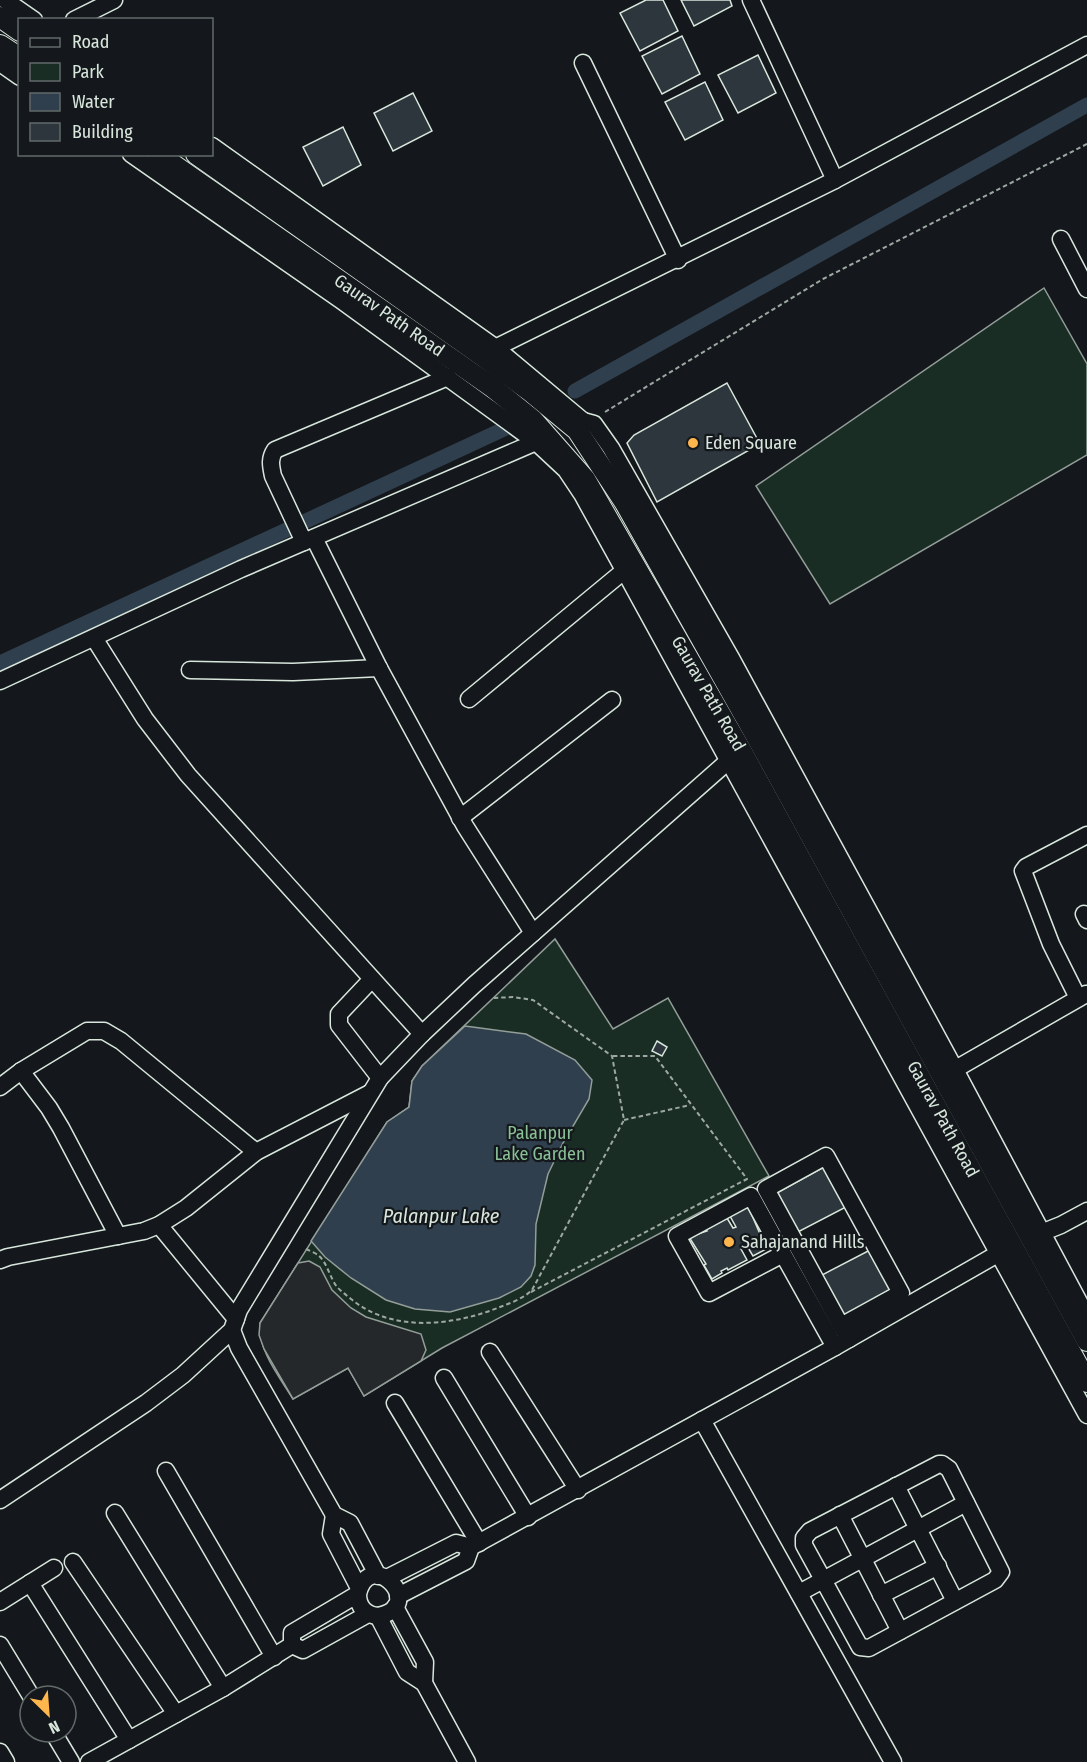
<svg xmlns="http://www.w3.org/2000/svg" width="1087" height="1762" viewBox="0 0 1087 1762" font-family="'Fira Sans Condensed',sans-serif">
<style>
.green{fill:#1a2d24;stroke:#939e99;stroke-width:1.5}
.parking{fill:#24282b;stroke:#939e99;stroke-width:1.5}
.water{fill:#2f3f4d;stroke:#939e99;stroke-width:1.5}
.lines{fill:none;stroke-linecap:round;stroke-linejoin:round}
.canal{stroke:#2f3f4d;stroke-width:15}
.building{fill:#2c363c;stroke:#d8e6dc;stroke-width:1.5}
.minor-casing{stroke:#d8e6dc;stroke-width:19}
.major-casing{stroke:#d8e6dc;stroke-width:22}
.path{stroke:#9da8a2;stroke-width:2;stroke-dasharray:4.5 3;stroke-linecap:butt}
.minor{stroke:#14181c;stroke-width:16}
.major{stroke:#14181c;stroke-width:20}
.poi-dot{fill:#ffb74d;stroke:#14181c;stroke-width:2}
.labels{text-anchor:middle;stroke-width:4.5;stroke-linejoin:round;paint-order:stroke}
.street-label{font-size:18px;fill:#d8e6dc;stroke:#14181c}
.poi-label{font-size:18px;fill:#d8e6dc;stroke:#14181c;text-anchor:start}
.park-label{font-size:18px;fill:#8ac095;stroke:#14181c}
.water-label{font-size:20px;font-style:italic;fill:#d8e6dc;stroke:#14181c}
</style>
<rect width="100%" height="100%" fill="#14181c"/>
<g class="green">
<polygon points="1044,288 1087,364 1087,455 830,604 756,486"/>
<path d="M555 939 613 1029 668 998 769 1176 442 1348 364 1396 348 1368 293 1399C279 1376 258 1351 260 1323L387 1122 409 1107 412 1081 422 1066Z"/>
</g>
<polygon class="parking" points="309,1261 320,1267 332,1290 351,1308 366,1317 421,1334 426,1350 421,1361 364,1396 348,1368 293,1399 264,1349 259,1335 260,1323 298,1263"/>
<polygon class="water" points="465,1026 526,1034 575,1060 592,1080 589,1099 563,1143 548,1174 536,1224 535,1265 531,1276 521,1287 499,1298 450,1312 415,1309 386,1300 351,1278 325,1257 311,1241 387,1122 409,1107 412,1081 422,1066"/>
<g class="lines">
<g class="canal">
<polyline points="575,391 1087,105"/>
<polyline points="0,663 504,429"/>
</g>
</g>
<g class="building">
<polygon points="646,0 663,0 678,31 640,51 620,13"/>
<polygon points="681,0 730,0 732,6 694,26"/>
<polygon points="682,36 700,74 662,94 642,56"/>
<polygon points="758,55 776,93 738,113 718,75"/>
<polygon points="705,82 723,120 685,140 665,102"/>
<polygon points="413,93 432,131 393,151 374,113"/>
<polygon points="343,127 361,165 323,186 303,147"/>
<polygon points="727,383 760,444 657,502 627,443 634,435"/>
<polygon points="657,1041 667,1047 662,1056 652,1051"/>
<polygon points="824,1167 846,1207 796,1233 775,1194"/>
<polygon points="748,1206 760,1234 762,1233 770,1247 753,1256 747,1246 741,1249 747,1260 728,1270 727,1268 721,1271 722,1273 712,1279 704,1265 706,1264 689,1237 707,1231 705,1229 727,1218 733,1228 736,1227 730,1216"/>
<polygon points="870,1250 893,1291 843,1317 822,1275"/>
</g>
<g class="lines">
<defs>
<g id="minor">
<polyline points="5,0 34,20"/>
<polyline points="751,0 835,180"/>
<polyline points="74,20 114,0"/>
<polyline points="0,63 20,77"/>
<polyline points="583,63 678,260"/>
<polyline points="212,146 496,348 583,421"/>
<polyline points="131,154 342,301 536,442 566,470 582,494 624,570 1087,1415"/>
<polyline points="1061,239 1087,289"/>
<polyline points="481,355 835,180 1087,45"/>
<polyline points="572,427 583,421 594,424 611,448 731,658 951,1062 1087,1317"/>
<polyline points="314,538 379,668 465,826 533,933"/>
<path d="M304 542 273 476C271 466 269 459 275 450L448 377"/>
<polyline points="94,638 145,719 188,775 422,1034"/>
<polyline points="190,670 293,672 379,668"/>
<polyline points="0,681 241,569 543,439"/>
<polyline points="469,699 631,565"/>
<polyline points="460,818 612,700"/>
<polyline points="1084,914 1087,920"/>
<polyline points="372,979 339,1014 339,1025 380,1078"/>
<polyline points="1078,998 1051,944 1023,871 1026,867 1087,835"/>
<polyline points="21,1071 49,1108 61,1128 118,1236"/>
<polyline points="947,1074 1086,994"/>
<polyline points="0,1087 21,1071 87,1031 104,1031 121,1041 256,1152"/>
<polyline points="159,1225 236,1319"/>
<polyline points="1031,1237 1061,1225 1087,1211"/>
<polyline points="783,1254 751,1196 677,1236 709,1293 783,1254 835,1347"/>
<polyline points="0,1260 8,1257 144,1231 159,1225 186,1208 256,1152 370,1093"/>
<polyline points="841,1326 901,1293 826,1156 766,1189 841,1326 849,1339"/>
<polyline points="232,1330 239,1348 334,1515 350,1523 378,1576"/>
<polyline points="490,1352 578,1490"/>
<polyline points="444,1378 528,1517"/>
<polyline points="395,1403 479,1543"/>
<polyline points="702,1420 893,1762"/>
<polygon points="939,1464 942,1464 949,1469 1001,1572 995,1580 869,1648 860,1647 804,1545 804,1538 810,1531"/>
<polyline points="166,1471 274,1657"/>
<polyline points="896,1486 955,1601"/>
<polyline points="0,1500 146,1403 183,1375 232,1330 239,1310 380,1078 422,1034 474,985 735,755"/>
<polyline points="115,1513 223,1688"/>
<polyline points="334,1515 331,1534 359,1588"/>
<polyline points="840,1515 900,1631"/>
<polyline points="73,1562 176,1714"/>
<polyline points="387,1578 456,1543 471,1547"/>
<polyline points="30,1583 129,1740"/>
<polyline points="799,1593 966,1503"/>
<polyline points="881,1595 938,1566"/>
<polyline points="398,1596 466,1561 471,1547 835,1347 1008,1248"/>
<polyline points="0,1602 54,1568"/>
<polyline points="395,1607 425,1662 424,1683"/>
<polyline points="378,1616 407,1672 424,1683 467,1762"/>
<polyline points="0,1645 31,1696"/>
<path d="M292 1645V1633L358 1594C370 1545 429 1606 378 1616 365 1615 358 1607 358 1594"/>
<polyline points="292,1645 303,1650 368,1614"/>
<polyline points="53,1732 71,1762"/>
<polyline points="0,1752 6,1762"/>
<polyline points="89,1762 223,1688 292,1645"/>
</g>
<g id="major">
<polyline points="0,17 20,31"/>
<polyline points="0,45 20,58"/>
<path id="s1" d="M158 154 492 387 533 420 585 479 741 750 1087 1382"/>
<polyline points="196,154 481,355 531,392 577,430 625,503 756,736 1087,1341"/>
</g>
</defs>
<use href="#minor" class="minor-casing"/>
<use href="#major" class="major-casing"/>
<g class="path">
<polyline points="605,412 823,279 1087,144"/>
<polyline points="624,1120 690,1105"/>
<path d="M306 1249C310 1251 315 1253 318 1255 327 1262 330 1278 337 1287 341 1291 346 1295 351 1299 392 1333 453 1326 500 1307 511 1303 524 1298 532 1290L624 1120 612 1056 533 1000 513 997 494 998"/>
<polyline points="531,1292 747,1179 655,1056 612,1056"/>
</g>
<use href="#minor" class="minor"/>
<use href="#major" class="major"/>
</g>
<g class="poi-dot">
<circle cx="693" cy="443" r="6"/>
<circle cx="729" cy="1242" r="6"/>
</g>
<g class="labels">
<g class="street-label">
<text dy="6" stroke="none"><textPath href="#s1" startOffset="282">Gaurav Path Road</textPath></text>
<text dy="6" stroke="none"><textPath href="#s1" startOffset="786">Gaurav Path Road</textPath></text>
<text dy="6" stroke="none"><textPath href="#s1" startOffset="1272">Gaurav Path Road</textPath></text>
</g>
<g class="poi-label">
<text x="705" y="449">Eden Square</text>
<text x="741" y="1248">Sahajanand Hills</text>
</g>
<g class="park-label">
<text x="540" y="1139">Palanpur<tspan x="540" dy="21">Lake Garden</tspan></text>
</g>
<g class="water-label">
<text x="441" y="1223">Palanpur Lake</text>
</g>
</g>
<rect x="18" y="18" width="195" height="138" fill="#14181c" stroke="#626a69" stroke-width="1.5"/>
<rect x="30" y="38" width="30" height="9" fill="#14181c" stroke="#626a69" stroke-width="1.5"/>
<text x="72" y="48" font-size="18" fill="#d8e6dc">Road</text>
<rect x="30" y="63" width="30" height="18" fill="#1a2d24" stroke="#626a69" stroke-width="1.5"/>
<text x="72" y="78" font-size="18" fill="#d8e6dc">Park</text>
<rect x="30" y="93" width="30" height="18" fill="#2f3f4d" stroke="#626a69" stroke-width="1.5"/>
<text x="72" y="108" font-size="18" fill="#d8e6dc">Water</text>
<rect x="30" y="123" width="30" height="18" fill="#2c363c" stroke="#626a69" stroke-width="1.5"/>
<text x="72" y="138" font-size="18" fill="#d8e6dc">Building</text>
<g transform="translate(48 1714) rotate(155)"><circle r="28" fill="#14181c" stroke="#626a69" stroke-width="1.5"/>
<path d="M0-4.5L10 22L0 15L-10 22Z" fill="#ffb74d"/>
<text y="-9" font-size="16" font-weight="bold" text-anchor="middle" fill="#d8e6dc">N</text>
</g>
</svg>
